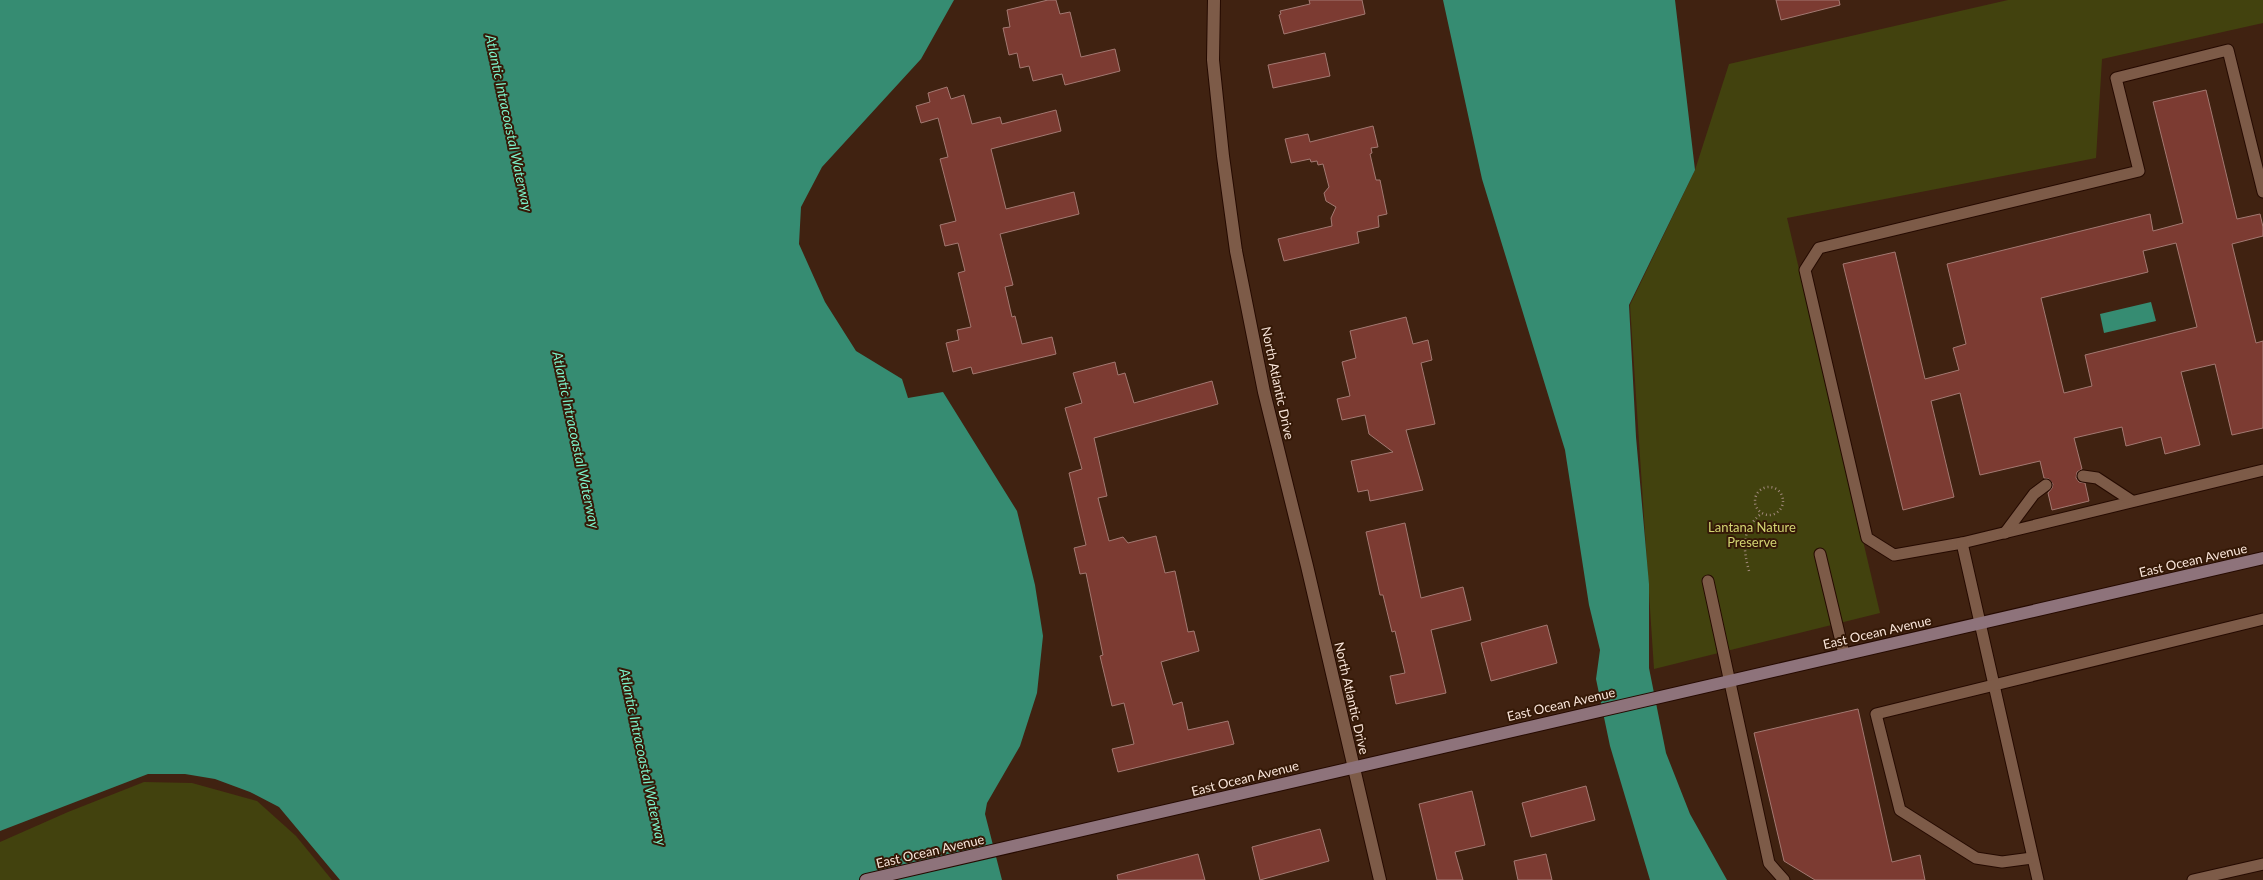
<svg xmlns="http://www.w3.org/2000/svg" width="2263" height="880" viewBox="0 0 2263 880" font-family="Lato,sans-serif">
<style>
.green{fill:#42420e}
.water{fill:#368c72}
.building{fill:#7c3b32;stroke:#a37972;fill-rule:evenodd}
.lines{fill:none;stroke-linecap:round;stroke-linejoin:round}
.lane-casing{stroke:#250a00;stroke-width:13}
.street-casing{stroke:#250a00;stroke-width:14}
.secondary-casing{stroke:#250a00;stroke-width:14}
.path{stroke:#a1897b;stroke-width:2.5;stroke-dasharray:1 3;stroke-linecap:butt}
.lane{stroke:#7d5b48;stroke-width:11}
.street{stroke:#7d5b48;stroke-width:12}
.secondary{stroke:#8e737b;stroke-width:12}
.labels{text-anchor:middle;stroke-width:4;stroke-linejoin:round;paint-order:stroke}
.street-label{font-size:13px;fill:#f9e5da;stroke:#351907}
.park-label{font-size:13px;fill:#d3d572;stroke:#351907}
.water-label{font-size:14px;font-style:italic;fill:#7df5cd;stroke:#351907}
</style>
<rect width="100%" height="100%" fill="#402211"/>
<g class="green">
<polygon points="2008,0 2263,0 2263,23 2102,59 2096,158 1787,218 1880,613 1654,669 1630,305 1695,170 1729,64"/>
<polygon points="144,782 192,783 257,801 296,836 332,880 0,880 0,842 68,812"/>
</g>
<g class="water">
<polygon points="0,0 954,0 921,59 822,167 801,207 799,244 825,302 856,351 902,379 908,398 943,392 1017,511 1035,585 1043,636 1037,693 1020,746 987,803 985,814 1002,880 340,880 279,807 250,792 215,779 185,774 148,774 0,831"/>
<polygon points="1443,0 1675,0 1695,170 1629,305 1636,437 1649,584 1649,668 1666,753 1690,814 1727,880 1650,880 1610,746 1596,679 1600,650 1589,605 1565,450 1482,179"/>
<polygon points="2151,302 2156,321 2104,333 2100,314"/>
</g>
<g class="building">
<polygon points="1048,0 1056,0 1060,14 1070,12 1081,57 1115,49 1120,71 1065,85 1062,74 1033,81 1029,66 1020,68 1017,53 1009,55 1003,28 1010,27 1007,10"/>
<polygon points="1309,0 1362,0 1365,14 1284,34 1279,15 1281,14 1280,11 1310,4"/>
<polygon points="1776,0 1839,0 1840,5 1781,20"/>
<polygon points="1325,53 1330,76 1273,88 1268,65"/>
<polygon points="947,87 951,99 964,95 972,124 1000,117 1002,124 1056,110 1061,131 991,149 1006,209 1074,192 1079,214 1000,234 1013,285 1005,287 1012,317 1015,316 1022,344 1052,337 1056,354 973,374 971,367 953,372 946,343 959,340 957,330 971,327 958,273 965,271 958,243 945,246 940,225 956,221 940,159 948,157 938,118 921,123 916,106 930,102 928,93"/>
<path d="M2206 90 2237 219 2260 214 2263 227V236L2232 244 2256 343 2263 341V428L2232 435 2215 364 2181 372 2200 445 2165 454 2161 437 2126 446 2122 427 2074 438 2082 469 2077 472 2076 478 2079 482 2085 483 2089 501 2052 510 2048 493 2052 488 2053 484 2049 479 2044 478 2040 461 1980 475 1960 393 1931 401 1954 497 1903 510 1843 264 1895 252 1925 379 1959 370 1953 348 1966 344 1947 264 2150 214 2153 231 2183 223 2153 102ZM2176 243 2197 327 2085 355 2092 386 2064 393 2041 298 2148 272 2143 251Z"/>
<polygon points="1373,126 1378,147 1371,148 1372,153 1370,154 1376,180 1380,180 1387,214 1378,216 1379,227 1357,232 1359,243 1284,261 1278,239 1332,226 1331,218 1336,207 1326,201 1324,193 1329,187 1323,164 1318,165 1317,161 1311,162 1310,159 1291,163 1285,139 1308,134 1310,142"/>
<polygon points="1406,317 1413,344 1428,340 1432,360 1421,363 1435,424 1406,430 1423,490 1370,501 1368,490 1358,492 1351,461 1393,452 1369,434 1365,415 1342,420 1337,399 1350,396 1342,362 1356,358 1350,331"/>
<polygon points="1115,362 1118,375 1125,373 1134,403 1212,381 1218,404 1094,438 1107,496 1098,498 1109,541 1123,537 1128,543 1156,536 1165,573 1175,571 1188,632 1194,631 1199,651 1161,662 1173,705 1182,702 1188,730 1228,721 1234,744 1118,772 1112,749 1134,744 1124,703 1112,706 1100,656 1103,655 1086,573 1080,574 1074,548 1086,545 1069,473 1082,469 1065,408 1082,403 1073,373"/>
<polygon points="1405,523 1421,598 1463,587 1471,620 1431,630 1446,693 1396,704 1390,676 1405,673 1395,631 1392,632 1383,595 1380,595 1366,532"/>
<polygon points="1547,625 1557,663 1491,681 1481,643"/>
<polygon points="1858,709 1892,862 1920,855 1925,880 1815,880 1784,861 1754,733"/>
<polygon points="1586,786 1595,820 1531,837 1522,803"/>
<polygon points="1472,791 1485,845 1455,852 1463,880 1437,880 1419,804"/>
<polygon points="1320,829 1329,861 1260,880 1252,847"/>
<polygon points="1198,854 1205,880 1118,880 1117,875"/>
<polygon points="1546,854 1552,880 1518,880 1514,861"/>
</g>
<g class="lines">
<defs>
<g id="lane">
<polyline points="2263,192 2228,50 2116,78 2139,171 1819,248 1805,270 1867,538 1894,555 1962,543 2263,470"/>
<polyline points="2083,476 2097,478 2132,501"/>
<polyline points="2005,533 2034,494 2046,485"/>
<polyline points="1962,543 2038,880"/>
<polyline points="1820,554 1844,654"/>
<polyline points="1708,581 1769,863 1784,880"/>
<polyline points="2032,858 2002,862 1976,858 1900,810 1876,714 2263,619"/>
<polyline points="2193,880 2263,864"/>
</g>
<polyline id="street" points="1214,0 1213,60 1223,156 1236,251 1264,392 1307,566 1380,880"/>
<polyline id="secondary" points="866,880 2263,558"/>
</defs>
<use href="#lane" class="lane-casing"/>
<use href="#street" class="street-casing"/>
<use href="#secondary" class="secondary-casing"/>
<g class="path">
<circle cx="1769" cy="501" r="14"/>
<path d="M1749 571C1743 548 1741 530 1761 514"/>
</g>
<use href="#lane" class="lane"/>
<use href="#street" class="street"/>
<use href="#secondary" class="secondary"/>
</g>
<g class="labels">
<g class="street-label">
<text transform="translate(1278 383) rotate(78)" y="5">North Atlantic Drive</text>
<text transform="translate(2193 560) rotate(-13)" y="5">East Ocean Avenue</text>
<text transform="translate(1877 632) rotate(-13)" y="5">East Ocean Avenue</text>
<text transform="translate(1352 698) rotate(77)" y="5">North Atlantic Drive</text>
<text transform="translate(1561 704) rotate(-13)" y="5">East Ocean Avenue</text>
<text transform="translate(1245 778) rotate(-14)" y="5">East Ocean Avenue</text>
<text transform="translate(930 851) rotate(-13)" y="5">East Ocean Avenue</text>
</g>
<g class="park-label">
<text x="1752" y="532">Lantana Nature<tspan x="1752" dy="15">Preserve</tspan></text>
</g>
<g class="water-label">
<text transform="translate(509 123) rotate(78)" y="5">Atlantic Intracoastal Waterway</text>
<text transform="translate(576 440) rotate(78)" y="5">Atlantic Intracoastal Waterway</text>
<text transform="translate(643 757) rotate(78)" y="5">Atlantic Intracoastal Waterway</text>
</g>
</g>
</svg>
